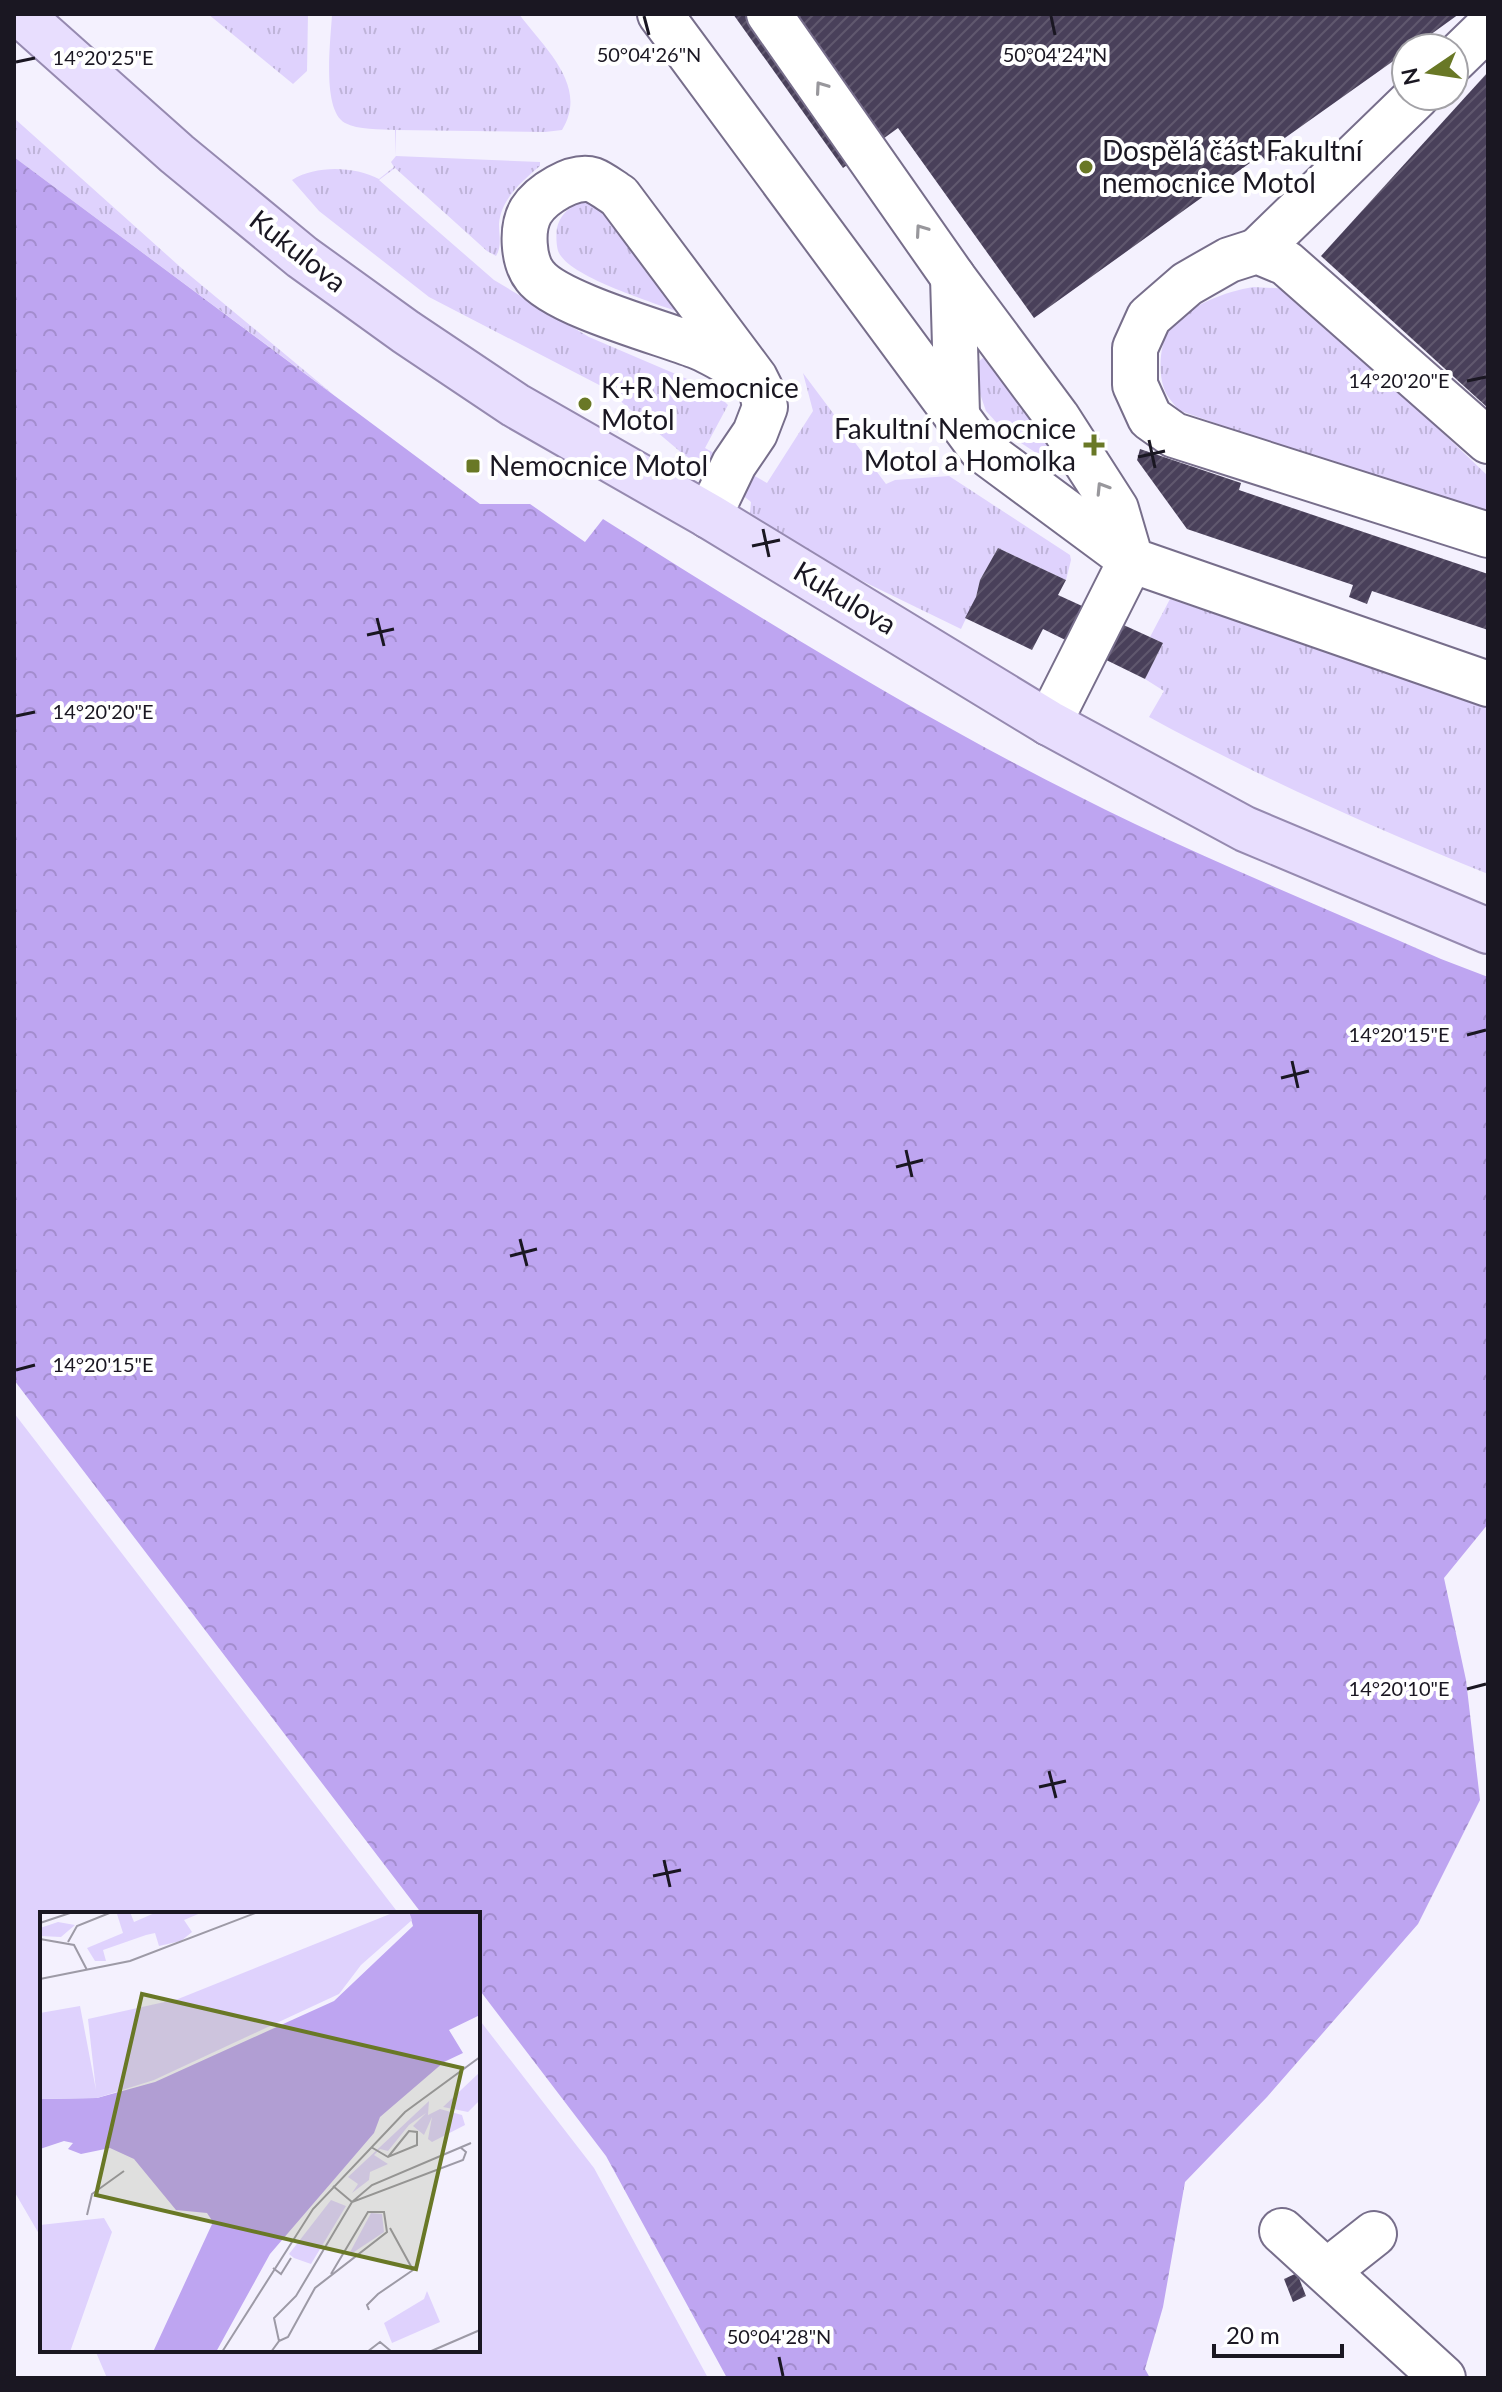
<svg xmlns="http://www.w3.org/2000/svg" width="1502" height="2392" viewBox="0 0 1502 2392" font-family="Lato,sans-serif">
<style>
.grass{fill:url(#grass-tufts)}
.forest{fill:url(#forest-crowns)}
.garden{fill:#dfd2fd}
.building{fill:url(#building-hatch)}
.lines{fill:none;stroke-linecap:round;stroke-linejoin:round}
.minor-casing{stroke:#776e8b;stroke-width:48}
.major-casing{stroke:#968ab0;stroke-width:48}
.minor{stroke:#fff;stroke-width:44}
.major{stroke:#e8defe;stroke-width:44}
.oneway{stroke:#98979c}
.ticks{fill:none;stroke:#1a1722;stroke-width:3}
.poi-dot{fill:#697826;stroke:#fff;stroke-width:3}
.labels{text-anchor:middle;stroke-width:8;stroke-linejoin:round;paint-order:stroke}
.poi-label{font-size:28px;fill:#1a1722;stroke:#fff;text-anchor:start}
.street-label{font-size:28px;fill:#1a1722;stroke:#fff}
.inset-road{fill:none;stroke:#9d9aa6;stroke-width:2}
.view{fill:#697826;fill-opacity:0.15;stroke:#697826;stroke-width:4}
.inset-edge{fill:none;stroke:#1a1722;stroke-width:4}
.ticks-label{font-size:20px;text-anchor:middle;fill:#1a1722;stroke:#fff;stroke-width:8;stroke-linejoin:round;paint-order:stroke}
</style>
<defs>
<pattern id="grass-tufts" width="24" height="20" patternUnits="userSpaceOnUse" patternTransform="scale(2)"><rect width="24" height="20" fill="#dfd2fd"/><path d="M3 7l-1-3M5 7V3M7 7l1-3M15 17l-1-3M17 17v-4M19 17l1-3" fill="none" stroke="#bfb4d9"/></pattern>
<pattern id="forest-crowns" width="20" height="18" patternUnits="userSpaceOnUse" patternTransform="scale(2)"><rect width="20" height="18" fill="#bea5f1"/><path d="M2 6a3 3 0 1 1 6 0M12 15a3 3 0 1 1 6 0" fill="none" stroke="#a38dce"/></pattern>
<pattern id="building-hatch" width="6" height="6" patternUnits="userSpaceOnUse" patternTransform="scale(2)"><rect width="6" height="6" fill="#49405a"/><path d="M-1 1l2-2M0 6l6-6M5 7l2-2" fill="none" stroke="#60586e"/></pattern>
</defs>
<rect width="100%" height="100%" fill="#f4f1fe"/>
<g class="grass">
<polygon points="208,14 308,14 307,71 293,84"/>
<path d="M332 14H519C545 49 589 86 562 130L545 132 396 130V156L540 162V166C522 181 501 199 499 224 499 235 502 247 496 256L487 251 395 168 379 180 494 280 589 337 713 390 728 405 705 448 767 483 813 411 803 373 886 484 895 480 949 476 1070 555 1071 560 1066 580 998 548 980 580 976 597 961 629 815 558 750 513 751 502 725 481 683 454 605 388 429 297 319 211 292 180C316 165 354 166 379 179L394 167 391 162 396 156 395 130C380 129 358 130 345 123 321 110 331 38 332 14Z"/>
<polygon points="14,118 187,273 334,395 14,157"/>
<path d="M594 199 681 313C653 302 572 278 559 253 556 247 556 234 557 228 562 209 576 203 594 199Z"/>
<path d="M1253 287 1292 289 1488 476V520L1178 410C1175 405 1170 400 1167 395 1157 378 1159 344 1170 328 1187 306 1227 291 1253 287Z"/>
<polygon points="990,352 1084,484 1015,439 997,423 986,411 971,368"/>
<path d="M1170 599 1488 704V874C1372 827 1259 777 1149 717L1164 691 1145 679 1163 643 1150 637Z"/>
</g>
<path class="forest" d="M14 157 480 504H530L585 542 603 519C776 628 950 736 1135 824 1236 872 1339 914 1441 959L1488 977V1524L1444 1578 1466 1680 1480 1800 1418 1924 1267 2097 1185 2182 1163 2307 1145 2369 1150 2378H727L606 2156 478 1988V1914H422L14 1380Z"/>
<g class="garden">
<polygon points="14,1413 399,1914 42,1914 42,2239 14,2191"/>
<polygon points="478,2018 594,2168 708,2378 107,2378 95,2350 478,2350"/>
</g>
<g class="building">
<polygon points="733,14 1459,14 1412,48 1406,48 1406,52 1282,140 1290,150 1269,165 1261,155 1034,318 898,128 843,168"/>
<polygon points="1488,72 1488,408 1321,256"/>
<polygon points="1140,449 1241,483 1239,490 1488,574 1488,630 1372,591 1367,604 1349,597 1353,585 1187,529 1137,460"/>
<polygon points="998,548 1066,580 1058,595 1163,643 1145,679 1043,629 1032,650 965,618 976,597 980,580"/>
<polygon points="1297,2273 1306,2296 1293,2302 1284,2279"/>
</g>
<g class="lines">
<defs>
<g id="minor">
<polyline points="660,14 981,449 1131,560 1049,723"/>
<polyline points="769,14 953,277 1057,417 1116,509 1131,560 1488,684"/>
<polyline points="1454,60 1488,27"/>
<polyline points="1257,251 1417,96"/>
<polyline points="953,277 957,414"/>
<polyline points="1488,441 1286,263 1257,251 1229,260 1187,284 1149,317 1135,348 1135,385 1150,418 1174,435 1488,535"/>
<path d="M709 516 734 464 755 433 765 407 762 392 755 378 619 196C611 191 601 183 593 180 573 174 541 195 531 211 521 228 523 261 535 276 556 304 660 332 696 346 717 354 736 368 755 378"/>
<polyline points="1282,2231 1443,2378"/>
<polyline points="1327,2271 1374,2234"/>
</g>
<polyline id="major" points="20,14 177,154 302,257 406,332 515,405 709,516 1049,723 1245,829 1488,931"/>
</defs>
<use href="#minor" class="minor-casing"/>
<use href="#major" class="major-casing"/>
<use href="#minor" class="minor"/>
<use href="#major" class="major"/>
</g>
<defs><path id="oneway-chevron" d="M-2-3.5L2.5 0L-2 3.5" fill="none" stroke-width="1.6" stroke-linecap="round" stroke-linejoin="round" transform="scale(2)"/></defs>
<g class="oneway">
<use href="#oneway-chevron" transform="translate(821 87) rotate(-125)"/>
<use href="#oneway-chevron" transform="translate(921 230) rotate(-125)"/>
<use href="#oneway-chevron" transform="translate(1102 488) rotate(-122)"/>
</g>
<path class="ticks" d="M644 16 649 35M1051 16 1055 35M16 62 35 58M1467 381 1486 377M1149 440 1155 468M1138 457 1165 451M763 529 769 557M752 546 780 540M377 618 384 646M367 635 394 629M16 716 35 712M1467 1035 1486 1030M1292 1061 1298 1088M1281 1078 1309 1071M906 1150 912 1177M896 1167 923 1160M520 1239 527 1266M510 1256 537 1249M16 1370 35 1365M1467 1689 1486 1684M1049 1771 1056 1798M1039 1787 1066 1781M664 1860 670 1887M653 1876 681 1870M779 2357 783 2376"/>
<g class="poi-dot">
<circle cx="1086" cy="167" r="8"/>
<circle cx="585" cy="404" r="8"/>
<path d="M1090 433h8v8h8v8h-8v8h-8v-8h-8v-8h8z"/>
<rect x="465" y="458" width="16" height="16" rx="4"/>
</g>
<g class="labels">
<g class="poi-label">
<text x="1102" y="161">Dospělá část Fakultní<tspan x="1102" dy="32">nemocnice Motol</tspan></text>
<text x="601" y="398">K+R Nemocnice<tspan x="601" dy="32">Motol</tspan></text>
<text x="1076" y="439" text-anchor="end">Fakultní Nemocnice<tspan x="1076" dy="32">Motol a Homolka</tspan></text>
<text x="489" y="476">Nemocnice Motol</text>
</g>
<g class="street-label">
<text transform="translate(298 251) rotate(38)" y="10">Kukulova</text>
<text transform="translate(845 598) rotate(31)" y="10">Kukulova</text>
</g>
</g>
<g transform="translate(40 1912)">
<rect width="440" height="440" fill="#f4f1fe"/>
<path d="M82 0H90L94 10 117 0H163L144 8 152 20 141 29 119 34 115 21 106 23 63 38 66 49H55L47 36 83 21 77 2ZM18 10 35 13 21 25 0 24V16ZM440 160V188L428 200 403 195ZM389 189 388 203 400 197 422 203 425 213 392 230 388 227 392 205 384 223 373 214 386 201 369 213 348 239 340 237 334 243 348 252 330 260 329 268 312 281 318 272 308 265ZM291 288 306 294 271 352 254 346 249 342ZM331 301 342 302 344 320 308 344ZM64 306 72 320 30 440H0V313ZM387 379 400 410 352 431 344 411 384 387Z" fill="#dfd2fd"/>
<path d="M369 0H440V103L409 118 423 141 404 150 340 205 334 221 230 342 176 440H113L173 310 167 301 136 298 94 247 70 236 41 242 28 237 33 231 24 229 0 237V187L57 186 115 170 294 89 373 14Z" fill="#bea5f1"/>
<path d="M355 0H369L372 8 321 53 299 82 114 168 57 186 0 187V101L40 94 56 178 48 107 138 87Z" fill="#dfd2fd"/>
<path class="inset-road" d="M0 11 33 0M0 27 34 33 47 58M28 30 37 14 72 0M0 67 90 49 218 0M331 235 348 245 377 233V220L369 219 348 245M293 274 312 290 332 273 431 231M47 303 52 282 84 259M233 356 241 362 251 346M329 398 327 393 338 382 373 358 350 316M239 429 248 425 275 376 347 320 344 300H328L291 362M182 440 273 297 365 200 440 145M231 440 239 429 234 406 256 384 312 290 423 248 426 240 420 235M327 440 340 430 352 440M389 440 440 418"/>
<path class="view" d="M102 82 422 156 376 357 56 283Z"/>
<rect width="440" height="440" class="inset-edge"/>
</g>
<g class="ticks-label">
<text x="649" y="62">50°04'26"N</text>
<text x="1055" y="62">50°04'24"N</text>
<text x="103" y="65">14°20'25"E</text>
<text x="1399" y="388">14°20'20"E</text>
<text x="103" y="719">14°20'20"E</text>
<text x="1399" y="1042">14°20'15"E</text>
<text x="103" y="1372">14°20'15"E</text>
<text x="1399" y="1696">14°20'10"E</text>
<text x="779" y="2344">50°04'28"N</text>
</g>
<rect width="1502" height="2392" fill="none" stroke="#1a1722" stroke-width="32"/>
<g transform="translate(1430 72) rotate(257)"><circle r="38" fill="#ffffff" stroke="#a3a2a7" stroke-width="2"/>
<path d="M0-6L14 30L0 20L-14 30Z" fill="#697826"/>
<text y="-12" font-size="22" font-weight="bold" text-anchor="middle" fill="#1a1722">N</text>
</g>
<path d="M1214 2344v12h128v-12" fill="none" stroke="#1a1722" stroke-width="4"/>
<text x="1226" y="2344" font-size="24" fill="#1a1722" stroke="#ffffff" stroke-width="6" paint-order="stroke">20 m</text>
</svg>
